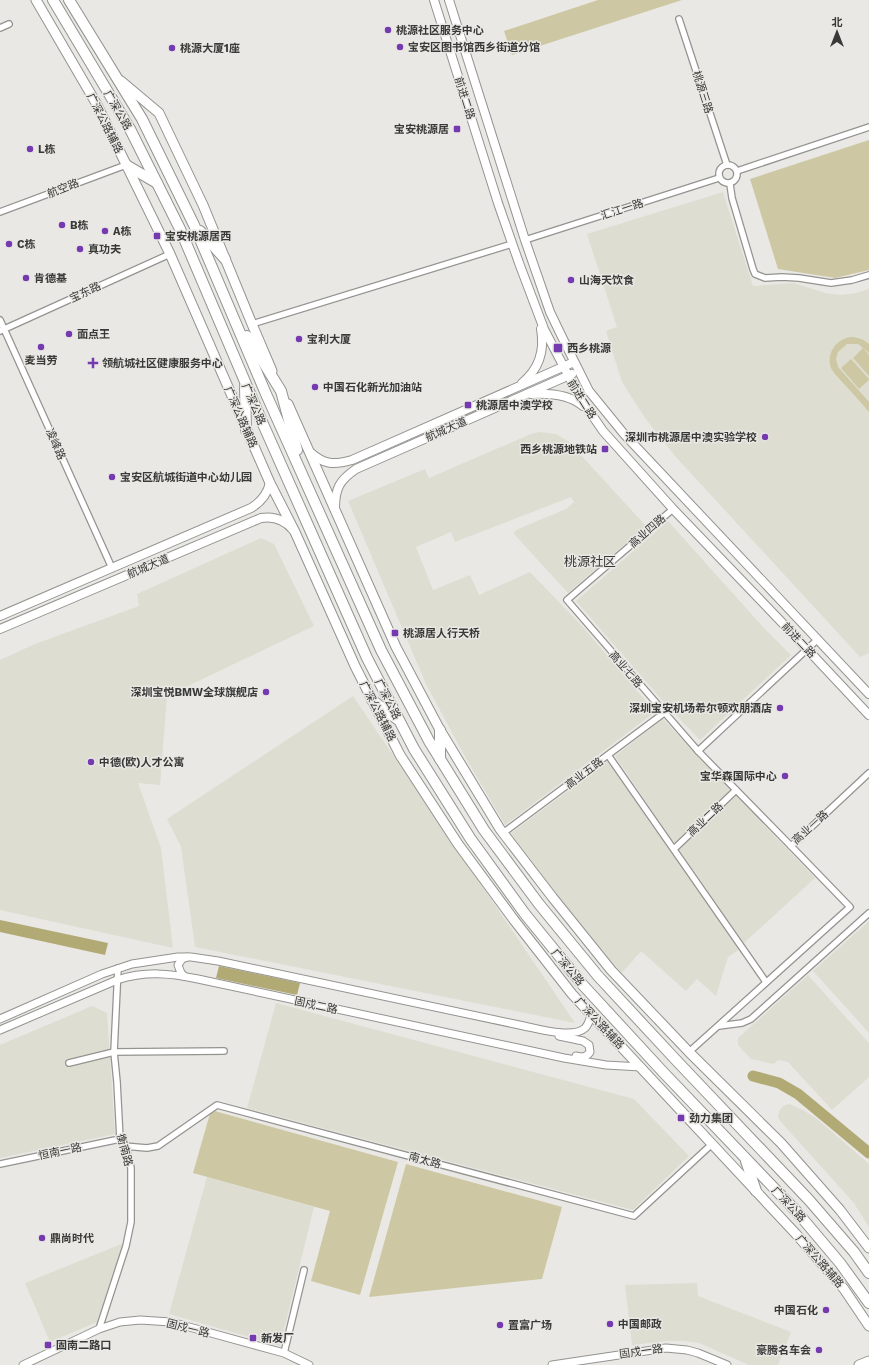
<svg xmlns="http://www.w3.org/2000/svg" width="869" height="1365" viewBox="0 0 869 1365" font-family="'Work Sans','Noto Sans SC',sans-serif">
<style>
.built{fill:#deddd1}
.green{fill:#cdc8a3}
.water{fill:#b2aa75}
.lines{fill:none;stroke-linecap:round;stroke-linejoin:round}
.river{stroke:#b2aa75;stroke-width:11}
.minor-casing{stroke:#949390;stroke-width:8}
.tertiary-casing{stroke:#949390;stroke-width:9}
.secondary-casing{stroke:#949390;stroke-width:10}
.primary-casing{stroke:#949390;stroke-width:11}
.trunk-casing{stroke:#949390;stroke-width:12}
.minor{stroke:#fff;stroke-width:5.5}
.tertiary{stroke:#fff;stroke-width:7}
.secondary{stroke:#fff;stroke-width:8}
.primary{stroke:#fff;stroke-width:9}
.trunk{stroke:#fff;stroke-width:10}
.poi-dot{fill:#763ab0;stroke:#e9e8e4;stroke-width:1.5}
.labels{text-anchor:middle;stroke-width:3;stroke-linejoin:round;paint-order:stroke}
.poi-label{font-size:11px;font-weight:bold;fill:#393937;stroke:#e9e8e4;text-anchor:start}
.street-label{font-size:11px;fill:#393937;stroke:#e9e8e4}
.quarter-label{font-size:13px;fill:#393937;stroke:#e9e8e4}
</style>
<rect width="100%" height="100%" fill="#e9e8e4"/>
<g class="built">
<polygon points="723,192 753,286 794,283 825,293 841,295 856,293 869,289 869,653 860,657 675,456 645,418 622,382 606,331 617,327 587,234"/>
<polygon points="539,432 556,434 569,442 646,526 568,593 514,534 514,532 516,530 566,509 574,502 571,497 455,542 451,532 416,547 433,590 470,575 479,595 530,572 582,626 655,712 505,825 463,753 426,684 348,501 425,469 429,478 531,434"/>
<polygon points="668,521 763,627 791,655 700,740 668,707 576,601"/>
<polygon points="261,538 274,544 314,626 169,695 167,697 160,785 138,783 161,848 173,948 0,910 0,660 35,644 139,606 137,594"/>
<polygon points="353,696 575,1023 195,947 181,847 167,819"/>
<polygon points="663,719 730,790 674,843 615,756"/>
<polygon points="608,761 668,848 740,949 728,957 716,996 697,979 686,991 641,951 622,973 617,968 557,898 510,834"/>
<polygon points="736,796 815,878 744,943 679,849"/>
<polygon points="869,921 869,1033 813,971"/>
<polygon points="808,975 869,1043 869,1077 832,1110 788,1062 778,1060 774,1064 751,1059 738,1045 738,1038"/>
<polygon points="276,1003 634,1099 689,1156 633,1210 247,1108"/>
<polygon points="92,1006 107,1013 115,1134 0,1158 0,1045"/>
<polygon points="789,1104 803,1110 817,1119 869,1164 869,1227 854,1203 781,1122 778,1117 779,1111 783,1106"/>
<polygon points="207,1177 314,1207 280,1346 169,1314"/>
<polygon points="124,1243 97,1322 50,1342 25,1283"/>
<polygon points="697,1283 698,1296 791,1332 778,1365 749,1365 699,1343 684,1341 666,1341 632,1345 625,1285"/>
</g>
<g class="green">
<polygon points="598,0 682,0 512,55 504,31"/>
<polygon points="869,140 869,270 835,278 778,269 750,179"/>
<path d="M850 337C858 337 863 339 869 344V353L858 344H847L838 352 836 359 838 367 869 402V412C861 403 853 393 844 384 840 379 835 375 832 370 825 355 835 340 850 337Z"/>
<polygon points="863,348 869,355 869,376 853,358"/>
<polygon points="851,359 869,379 869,380 859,389 841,368"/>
<polygon points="211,1110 398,1162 360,1295 311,1281 330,1211 193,1173"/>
<polygon points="406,1164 562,1207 542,1279 369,1297"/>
</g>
<g class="water">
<polygon points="0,920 108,943 105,955 0,932"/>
<polygon points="219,966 300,983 297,995 216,978"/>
</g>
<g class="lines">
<polyline class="river" points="753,1076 779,1083 798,1094 869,1153"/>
<defs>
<g id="minor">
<polyline points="679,19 727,165"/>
<polyline points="0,28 9,24"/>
<circle cx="728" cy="174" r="9"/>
<polyline points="737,171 869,127"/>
<polyline points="730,184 732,198 753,269 755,274 765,278 782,277 799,278 831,283 852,280 869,275"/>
<polyline points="0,212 126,165"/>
<polyline points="525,240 719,178"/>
<polyline points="0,320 112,568"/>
<polyline points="252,324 512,244"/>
<polyline points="0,331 170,254"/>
<polyline points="673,509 567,600 698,751 791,846 869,773"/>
<polyline points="698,751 818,639"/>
<polyline points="608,755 766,982"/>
<polyline points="503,833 664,713"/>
<polyline points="674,849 736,790"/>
<polyline points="719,1026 742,1023 751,1019 869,913"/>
<polyline points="689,1052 850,907 791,846"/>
<polyline points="69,1063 114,1052 224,1051"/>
<polyline points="124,1146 147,1148 158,1146 217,1105 634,1216 712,1144"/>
<polyline points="0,1164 120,1139"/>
<polyline points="99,1329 126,1246 131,1222 131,1168 128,1154 120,1139 117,1082 114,1052 118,968"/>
<polyline points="284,1353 304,1270"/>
</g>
<g id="tertiary">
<polyline points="184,976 181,973 178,965 182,959 187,957"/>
<path d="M0 1019 102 974 132 964 178 957H191L218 961 524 1026C539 1029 573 1039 585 1028 589 1024 590 1019 591 1014"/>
<path d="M0 1030 117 980C145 971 169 973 198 979L564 1058 606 1065 641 1067"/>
<path d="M559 1036 583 1041 589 1045 590 1052C586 1058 582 1057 576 1056"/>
<polyline points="23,1365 99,1329 120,1322 140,1320 171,1322 284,1353 309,1365"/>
<polyline points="552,1365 666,1348 687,1350 698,1353 727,1365"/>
</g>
<g id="secondary">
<polyline points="434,0 498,203 519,263 544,329 579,396 603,431 673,509 792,633 869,715"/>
<polyline points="449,0 525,240 550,312 562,337 589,391 624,434 869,694"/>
<path d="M522 383C539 369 545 351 541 329"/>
<path d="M531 394C549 393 569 394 583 406"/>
<path d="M310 452C324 465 334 465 352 460L574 362"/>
<path d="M335 508C335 488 340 480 356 469L572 374"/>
<path d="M0 616 251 508C261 502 267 495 270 483"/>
<path d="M0 629 261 518C274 516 285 520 293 530"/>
</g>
<g id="primary">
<polyline points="36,0 96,103 170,254 270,483 295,532 355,666 400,755 458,844 514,920 572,994 796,1234 844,1289 869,1326"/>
<polyline points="121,81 159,113 203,205 252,324 272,371"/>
<polyline points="288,404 396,647 440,730 500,829 553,898 611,970 689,1052 781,1143 840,1210 869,1248"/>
<polyline points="859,1365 869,1361"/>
</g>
<g id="trunk">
<polyline points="53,0 130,129 180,229 263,424 367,658 414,749 470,838 525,914 582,984 663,1072 797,1212 840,1263 869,1303"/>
<polyline points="69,0 142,119 194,225 266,394 381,650 429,741 484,830 539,904 598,976 675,1059 809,1200 854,1252 869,1273"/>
<polyline points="126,165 157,183"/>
<polyline points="200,231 225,259"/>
<polyline points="247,336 281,391 297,450"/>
<polyline points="245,386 246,430"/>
<polyline points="372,700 397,719"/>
<polyline points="440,730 440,759"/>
<polyline points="746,1161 756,1191"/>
</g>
</defs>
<use href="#minor" class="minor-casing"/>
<use href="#tertiary" class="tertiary-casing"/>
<use href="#secondary" class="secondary-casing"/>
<use href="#primary" class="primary-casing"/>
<use href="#trunk" class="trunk-casing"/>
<use href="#minor" class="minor"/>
<use href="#tertiary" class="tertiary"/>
<use href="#secondary" class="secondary"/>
<use href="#primary" class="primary"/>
<use href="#trunk" class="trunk"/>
</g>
<g class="poi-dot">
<circle cx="388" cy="30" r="4"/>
<circle cx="400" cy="47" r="4"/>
<circle cx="172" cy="48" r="4"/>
<rect x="453" y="125" width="8" height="8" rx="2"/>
<circle cx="30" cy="149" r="4"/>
<circle cx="62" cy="225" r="4"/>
<circle cx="105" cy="231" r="4"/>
<rect x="153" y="232" width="8" height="8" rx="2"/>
<circle cx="9" cy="244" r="4"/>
<circle cx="80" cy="249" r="4"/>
<circle cx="26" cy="278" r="4"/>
<circle cx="571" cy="280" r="4"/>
<circle cx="69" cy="334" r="4"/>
<circle cx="299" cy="339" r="4"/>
<circle cx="41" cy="347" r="4"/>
<rect x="553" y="343" width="10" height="10" rx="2"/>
<path d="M91 357h4v4h4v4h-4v4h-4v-4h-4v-4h4z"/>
<circle cx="315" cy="387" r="4"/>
<rect x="464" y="401" width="8" height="8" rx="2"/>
<circle cx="765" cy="437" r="4"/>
<rect x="601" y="445" width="8" height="8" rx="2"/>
<circle cx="112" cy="477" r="4"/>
<rect x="391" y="629" width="8" height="8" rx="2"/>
<circle cx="266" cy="692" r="4"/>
<circle cx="780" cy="708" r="4"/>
<circle cx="91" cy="762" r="4"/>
<circle cx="785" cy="776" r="4"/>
<rect x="677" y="1114" width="8" height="8" rx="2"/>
<circle cx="42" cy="1238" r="4"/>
<circle cx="826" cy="1310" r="4"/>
<circle cx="610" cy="1324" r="4"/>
<circle cx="500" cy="1325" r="4"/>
<rect x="249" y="1334" width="8" height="8" rx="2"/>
<rect x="44" y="1341" width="8" height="8" rx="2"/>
<circle cx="819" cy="1350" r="4"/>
</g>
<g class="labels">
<g class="poi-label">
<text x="396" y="34">桃源社区服务中心</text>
<text x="408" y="51">宝安区图书馆西乡街道分馆</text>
<text x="180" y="52">桃源大厦1座</text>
<text x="449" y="133" text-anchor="end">宝安桃源居</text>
<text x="38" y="153">L栋</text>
<text x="70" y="229">B栋</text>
<text x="113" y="235">A栋</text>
<text x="165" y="240">宝安桃源居西</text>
<text x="17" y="248">C栋</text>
<text x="88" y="253">真功夫</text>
<text x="34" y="282">肯德基</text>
<text x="579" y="284">山海天饮食</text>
<text x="77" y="338">面点王</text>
<text x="307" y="343">宝利大厦</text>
<text x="567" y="352">西乡桃源</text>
<text x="41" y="364" text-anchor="middle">麦当劳</text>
<text x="102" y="367">领航城社区健康服务中心</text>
<text x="323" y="391">中国石化新光加油站</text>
<text x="476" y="409">桃源居中澳学校</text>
<text x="757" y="441" text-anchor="end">深圳市桃源居中澳实验学校</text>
<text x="597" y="453" text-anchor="end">西乡桃源地铁站</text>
<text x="120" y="481">宝安区航城街道中心幼儿园</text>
<text x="403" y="637">桃源居人行天桥</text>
<text x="258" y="696" text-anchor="end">深圳宝悦BMW全球旗舰店</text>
<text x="772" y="712" text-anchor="end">深圳宝安机场希尔顿欢朋酒店</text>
<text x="99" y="766">中德(欧)人才公寓</text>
<text x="777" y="780" text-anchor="end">宝华森国际中心</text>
<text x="689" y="1122">劲力集团</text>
<text x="50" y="1242">鼎尚时代</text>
<text x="818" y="1314" text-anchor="end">中国石化</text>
<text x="618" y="1328">中国邮政</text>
<text x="508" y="1329">置富广场</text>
<text x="261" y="1342">新发厂</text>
<text x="56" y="1349">固南二路口</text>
<text x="811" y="1354" text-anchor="end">豪腾名车会</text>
</g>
<g class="street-label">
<text transform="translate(703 92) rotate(72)" y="4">桃源三路</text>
<text transform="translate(465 98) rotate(72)" y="4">前进二路</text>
<text transform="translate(118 110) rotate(60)" y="4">广深公路</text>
<text transform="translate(105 123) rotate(63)" y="4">广深公路辅路</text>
<text transform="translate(63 188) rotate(-21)" y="4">航空路</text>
<text transform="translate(622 209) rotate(-18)" y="4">汇江一路</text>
<text transform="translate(85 292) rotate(-25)" y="4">宝东路</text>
<text transform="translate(582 399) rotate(58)" y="4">前进二路</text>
<text transform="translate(254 404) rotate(67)" y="4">广深公路</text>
<text transform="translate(241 417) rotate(66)" y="4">广深公路辅路</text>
<text transform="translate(446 429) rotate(-24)" y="4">航城大道</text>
<text transform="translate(56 444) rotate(66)" y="4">凌峰路</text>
<text transform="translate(647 531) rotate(-41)" y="4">高业四路</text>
<text transform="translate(148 566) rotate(-23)" y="4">航城大道</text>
<text transform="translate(799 640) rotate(47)" y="4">前进二路</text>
<text transform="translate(626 669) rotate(49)" y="4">高业七路</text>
<text transform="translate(388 699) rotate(63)" y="4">广深公路</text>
<text transform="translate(378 711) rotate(63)" y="4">广深公路辅路</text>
<text transform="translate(584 773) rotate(-37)" y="4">高业五路</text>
<text transform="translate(705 819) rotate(-43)" y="4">高业二路</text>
<text transform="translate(810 827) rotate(-42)" y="4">高业一路</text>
<text transform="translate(568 967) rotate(50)" y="4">广深公路</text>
<text transform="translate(316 1005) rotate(12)" y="4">固戍二路</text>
<text transform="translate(600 1023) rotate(47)" y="4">广深公路辅路</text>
<text transform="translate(125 1150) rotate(75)" y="4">衡南路</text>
<text transform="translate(60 1151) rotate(-12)" y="4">恒南一路</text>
<text transform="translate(425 1160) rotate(15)" y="4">南太路</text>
<text transform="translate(789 1204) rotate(47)" y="4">广深公路</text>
<text transform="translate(820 1261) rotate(49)" y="4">广深公路辅路</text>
<text transform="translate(188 1328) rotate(14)" y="4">固戍一路</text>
<text transform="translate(641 1351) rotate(-8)" y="4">固戍一路</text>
</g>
<g class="quarter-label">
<text x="590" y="566">桃源社区</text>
</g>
</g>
<g transform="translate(837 32)" stroke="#e9e8e4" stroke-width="3" paint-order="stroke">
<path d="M0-3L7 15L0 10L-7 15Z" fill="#393937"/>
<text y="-6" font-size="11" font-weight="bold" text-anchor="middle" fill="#393937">北</text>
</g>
</svg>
